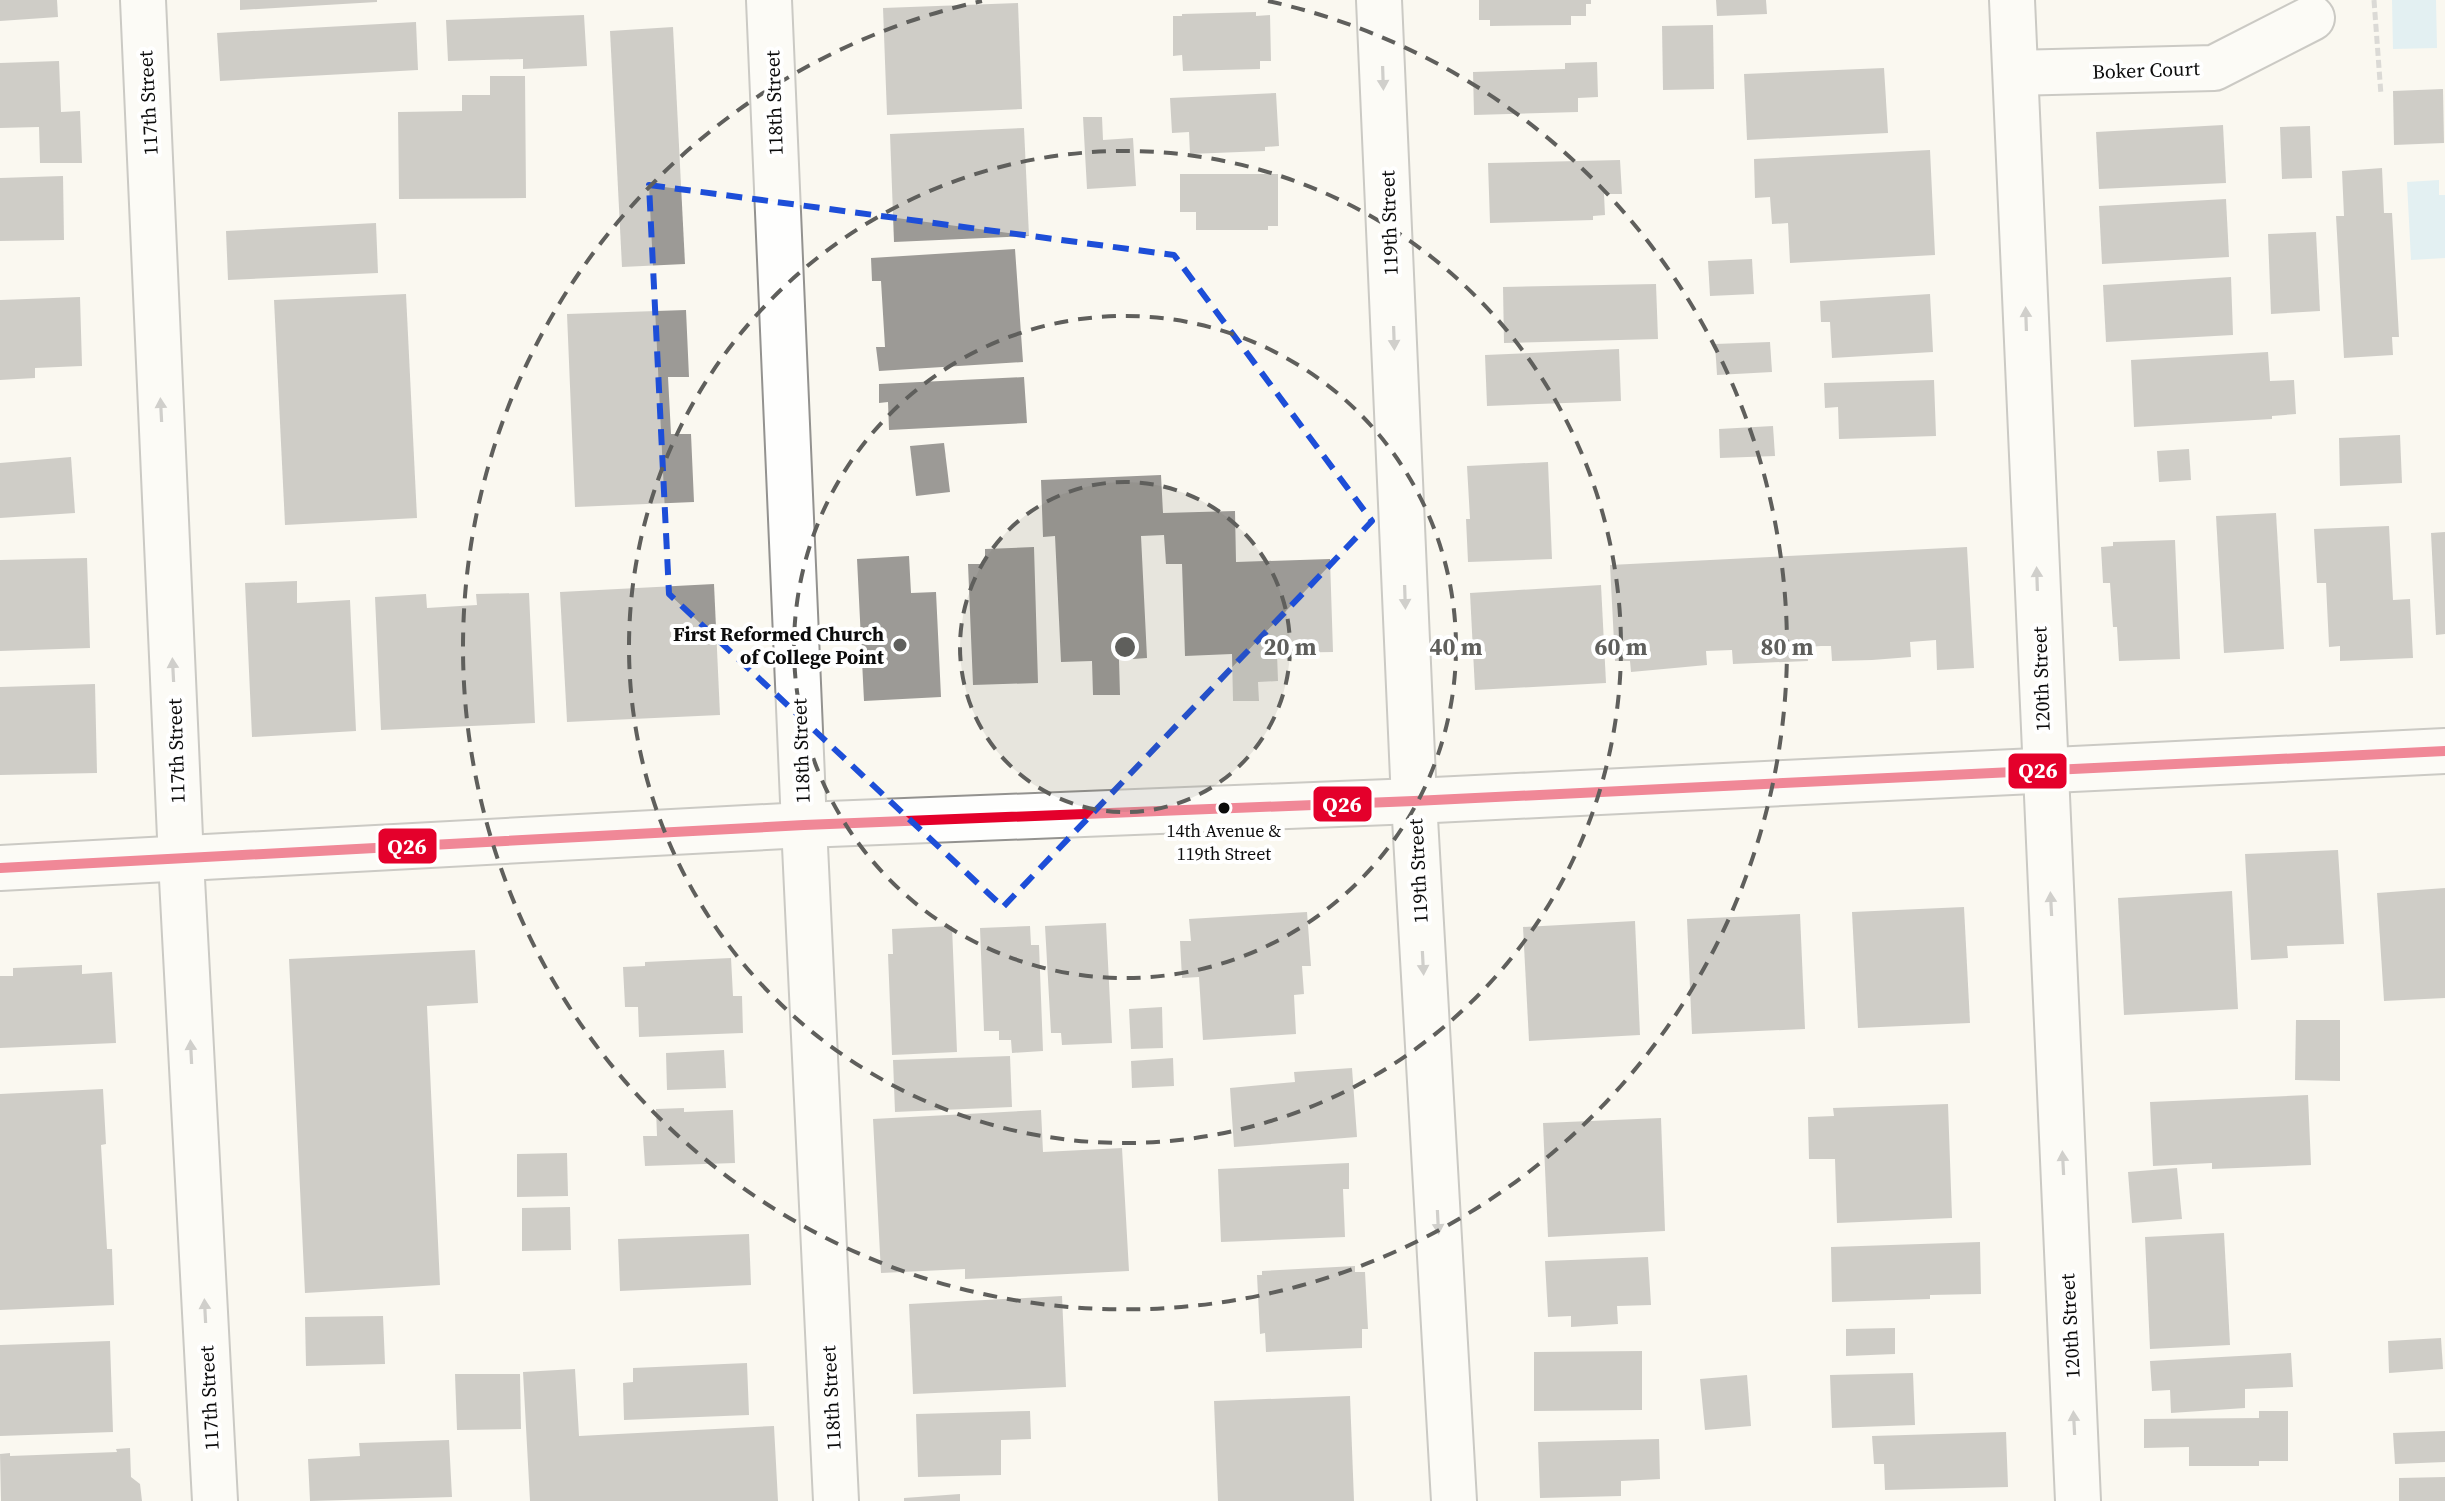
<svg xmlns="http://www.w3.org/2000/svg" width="2445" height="1501" viewBox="0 0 2445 1501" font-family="'Source Serif 4',serif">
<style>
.water{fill:#c8e6f3}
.building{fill:#9c9a96}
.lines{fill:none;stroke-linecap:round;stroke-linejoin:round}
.minor-casing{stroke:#93928f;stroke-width:48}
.path{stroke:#b7b7b5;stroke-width:5;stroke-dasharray:8 4;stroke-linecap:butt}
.minor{stroke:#fefefd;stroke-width:44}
.bus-1-casing{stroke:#fff;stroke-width:16}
.bus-1{stroke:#e4002b;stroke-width:10}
.oneway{fill:#9d9d9d}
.marked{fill:none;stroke:#1d4ed8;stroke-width:6;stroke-dasharray:16 10;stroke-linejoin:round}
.ring{fill:none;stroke:#5f5f5c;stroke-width:4;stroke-dasharray:14 10}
.poi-dot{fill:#5f5f5c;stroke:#fff;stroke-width:3}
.bus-dot{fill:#0c0c0c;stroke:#fff;stroke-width:3}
.labels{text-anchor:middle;stroke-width:8;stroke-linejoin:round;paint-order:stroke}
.bus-label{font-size:18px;fill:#0c0c0c;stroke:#fff}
.street-label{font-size:20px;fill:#0c0c0c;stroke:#fff}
.poi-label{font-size:20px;font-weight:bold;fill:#0c0c0c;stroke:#fff;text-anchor:end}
.centre{fill:#5f5f5c;stroke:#fff;stroke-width:4}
.ring-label{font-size:24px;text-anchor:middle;font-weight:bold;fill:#5f5f5c;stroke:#fff;stroke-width:8;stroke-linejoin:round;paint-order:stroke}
.line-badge{stroke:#fff;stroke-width:3}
.badge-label{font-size:22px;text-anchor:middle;font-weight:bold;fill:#fff}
</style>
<rect width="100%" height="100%" fill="#faf8f0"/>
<g class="water">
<polygon points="2392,0 2436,0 2437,48 2393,49"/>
<polygon points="2439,180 2439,195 2445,195 2445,258 2411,260 2407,182"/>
</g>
<g class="building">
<polygon points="0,0 57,0 58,17 0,21"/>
<polygon points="240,0 377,0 377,2 240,10"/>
<polygon points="1479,0 1591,0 1591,4 1586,4 1586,16 1571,16 1571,25 1490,26 1490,20 1479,20"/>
<polygon points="1716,0 1766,0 1767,14 1717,16"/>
<polygon points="1018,3 1022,109 887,115 883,8"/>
<polygon points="1256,12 1256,16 1270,15 1271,61 1260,61 1260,69 1183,71 1182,55 1173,56 1173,16 1182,16 1182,14"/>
<polygon points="584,15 587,66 523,69 523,59 448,61 446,20"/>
<polygon points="416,22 418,70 220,81 217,33"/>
<polygon points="1713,25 1714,89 1663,90 1662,26"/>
<polygon points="673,27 685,264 622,267 610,31"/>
<polygon points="59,61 61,112 80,111 82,163 40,163 39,127 0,128 0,63"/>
<polygon points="1597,62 1598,97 1578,98 1578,112 1474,115 1473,72 1565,69 1565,63"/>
<polygon points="1884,68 1888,133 1747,140 1744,74"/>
<polygon points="490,76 525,76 526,198 399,199 398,112 462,111 462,95 490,95"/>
<polygon points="2443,89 2444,143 2394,145 2393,91"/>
<polygon points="1276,93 1279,146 1265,147 1265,151 1190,154 1189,132 1172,133 1170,98"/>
<polygon points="1083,117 1102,117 1103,140 1133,138 1136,186 1087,189"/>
<polygon points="2223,125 2226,183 2099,189 2096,132"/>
<polygon points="2310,126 2312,178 2282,179 2280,127"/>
<polygon points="1024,128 1029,236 894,242 890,134"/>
<polygon points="1930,150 1935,255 1790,263 1788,223 1772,224 1770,197 1755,198 1754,159"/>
<polygon points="1620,160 1622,194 1604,194 1605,215 1593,216 1593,220 1490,223 1488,163"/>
<polygon points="2382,168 2384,213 2392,213 2399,337 2392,337 2393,355 2344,358 2336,216 2344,216 2342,171"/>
<polygon points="1180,174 1278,174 1278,226 1268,226 1268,230 1196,230 1196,212 1180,212"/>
<polygon points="63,176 64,240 0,241 0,178"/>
<polygon points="2226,199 2229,257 2102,264 2099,206"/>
<polygon points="376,223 378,273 228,280 226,231"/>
<polygon points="2316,232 2320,311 2271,314 2268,234"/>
<polygon points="1015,249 1023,362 879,371 876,347 885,347 881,281 872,281 871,258"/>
<polygon points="1752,259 1754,294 1710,296 1708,261"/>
<polygon points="2231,277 2233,335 2106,342 2103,285"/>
<polygon points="1656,284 1658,339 1504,343 1503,287"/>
<polygon points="406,294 417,518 285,525 274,300"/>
<polygon points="1930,294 1933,352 1832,358 1830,322 1821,322 1820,301"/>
<polygon points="80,297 82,366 35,368 35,378 0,380 0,300"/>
<polygon points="686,310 689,377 668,377 671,434 691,434 694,502 575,507 567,314"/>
<polygon points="1770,342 1772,372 1717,375 1715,344"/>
<polygon points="1619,349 1621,401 1487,406 1485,355"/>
<polygon points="2268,352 2270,381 2294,380 2296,414 2272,416 2272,419 2134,427 2131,360"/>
<polygon points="1024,377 1027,423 889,430 888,402 879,403 879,384"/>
<polygon points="1934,380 1936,436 1839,439 1838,407 1825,408 1824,383"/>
<polygon points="1773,426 1775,456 1720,458 1719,429"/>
<polygon points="2400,435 2402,483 2340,486 2339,438"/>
<polygon points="944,443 950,492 916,496 910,446"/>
<polygon points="2189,449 2191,480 2159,482 2157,451"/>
<polygon points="71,457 75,513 0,518 0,463"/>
<polygon points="1548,462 1552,559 1468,562 1466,519 1470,519 1467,466"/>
<polygon points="1161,475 1163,513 1235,511 1236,562 1330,559 1333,652 1277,653 1278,681 1258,682 1259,701 1233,701 1232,654 1185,656 1182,564 1166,564 1164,535 1141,536 1147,658 1119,660 1120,695 1093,695 1092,661 1061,662 1055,536 1043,537 1041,480"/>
<polygon points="2276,513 2284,649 2224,653 2216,516"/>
<polygon points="2389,526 2393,600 2410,599 2413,658 2340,661 2340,646 2329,647 2326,583 2317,583 2314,529"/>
<polygon points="2445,532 2445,634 2436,635 2431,533"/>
<polygon points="2175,540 2180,659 2119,661 2117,627 2113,627 2110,583 2103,583 2101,547 2113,546 2113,542"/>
<polygon points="1034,547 1038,683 973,685 968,564 985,564 985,549"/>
<polygon points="1967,547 1974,668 1937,670 1936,640 1910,642 1911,657 1872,660 1832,661 1831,646 1821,646 1807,647 1808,661 1733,664 1732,650 1706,651 1707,665 1631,672 1630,661 1615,661 1610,565"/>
<polygon points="909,556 911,593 936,592 941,697 864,701 857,559"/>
<polygon points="87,558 90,648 0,651 0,560"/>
<polygon points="297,581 297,603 350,600 356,731 252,737 245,583"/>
<polygon points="714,584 720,715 567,722 560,592"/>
<polygon points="1601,585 1606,683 1475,690 1470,593"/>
<polygon points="529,593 535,723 381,730 375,597 426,594 427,608 477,605 476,594"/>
<polygon points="95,684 97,773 0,775 0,687"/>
<polygon points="2338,850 2344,944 2287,946 2288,958 2251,960 2245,854"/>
<polygon points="2445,888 2445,998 2384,1001 2377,893"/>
<polygon points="2232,891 2238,1009 2124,1015 2118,898"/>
<polygon points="1964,907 1970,1023 1858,1028 1852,912"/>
<polygon points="1307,912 1311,966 1302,966 1304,994 1294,995 1296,1034 1203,1040 1199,977 1182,978 1180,941 1191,941 1189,919"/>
<polygon points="1800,914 1805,1029 1692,1034 1687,919"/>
<polygon points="1635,921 1640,1035 1529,1041 1523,927"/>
<polygon points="1106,923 1112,1043 1062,1045 1061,1033 1051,1033 1045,926"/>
<polygon points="952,926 957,1052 892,1055 888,954 893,954 892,929"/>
<polygon points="1030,926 1031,945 1039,945 1043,1051 1012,1053 1011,1040 999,1040 999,1031 984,1031 980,928"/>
<polygon points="475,950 478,1003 427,1006 440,1285 305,1293 289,959"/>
<polygon points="731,958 733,996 742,996 743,1033 639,1037 638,1007 625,1007 623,967 645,966 645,962"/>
<polygon points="82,965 82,974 112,972 116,1043 0,1048 0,976 13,976 13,968"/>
<polygon points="1162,1007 1163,1048 1131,1049 1129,1009"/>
<polygon points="2296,1020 2340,1020 2340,1081 2295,1080"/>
<polygon points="724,1050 726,1088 667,1090 666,1053"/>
<polygon points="1010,1056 1012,1107 895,1112 893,1060"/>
<polygon points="1173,1058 1174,1086 1132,1088 1131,1061"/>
<polygon points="1352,1068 1357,1137 1234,1147 1230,1088 1295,1082 1294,1072"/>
<polygon points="103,1089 106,1144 101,1145 107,1249 112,1249 114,1305 0,1310 0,1094"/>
<polygon points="2308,1095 2311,1165 2212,1169 2212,1163 2153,1166 2150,1102"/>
<polygon points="1948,1104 1952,1218 1837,1223 1835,1159 1809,1159 1808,1117 1834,1116 1833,1108"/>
<polygon points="684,1108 684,1112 733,1110 735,1163 645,1166 643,1136 657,1136 656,1109"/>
<polygon points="1041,1110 1043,1152 1122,1148 1129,1271 965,1279 965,1269 881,1273 873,1119"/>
<polygon points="1661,1118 1665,1231 1548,1237 1543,1123"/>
<polygon points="567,1153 568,1196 517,1197 517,1154"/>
<polygon points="1349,1163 1349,1189 1343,1189 1345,1237 1221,1242 1218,1169"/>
<polygon points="2177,1168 2182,1219 2132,1223 2128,1172"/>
<polygon points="570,1207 571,1250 522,1251 522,1208"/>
<polygon points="2224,1233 2230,1345 2150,1349 2145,1237"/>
<polygon points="749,1234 751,1285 620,1291 618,1239"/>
<polygon points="1980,1242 1981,1294 1930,1295 1930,1299 1832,1302 1831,1247"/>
<polygon points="1648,1257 1651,1305 1617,1306 1618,1324 1571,1327 1571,1316 1548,1317 1545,1261"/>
<polygon points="1355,1266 1355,1272 1365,1272 1368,1329 1362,1329 1362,1348 1266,1352 1265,1333 1260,1334 1257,1275 1262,1275 1262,1271"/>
<polygon points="1062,1296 1066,1387 913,1394 909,1304"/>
<polygon points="383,1316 385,1364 306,1366 305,1317"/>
<polygon points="1895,1328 1895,1354 1846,1356 1846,1329"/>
<polygon points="2441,1338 2443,1369 2389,1373 2388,1341"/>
<polygon points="110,1341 113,1432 0,1436 0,1345"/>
<polygon points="1642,1351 1642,1410 1534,1411 1534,1352"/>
<polygon points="2291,1353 2293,1387 2245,1389 2245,1408 2171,1413 2170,1390 2152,1391 2150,1361"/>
<polygon points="747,1363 749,1415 624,1420 623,1383 633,1382 633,1368"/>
<polygon points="575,1369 579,1436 774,1426 778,1501 530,1501 523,1372"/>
<polygon points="1913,1373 1915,1425 1832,1428 1830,1375"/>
<polygon points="455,1374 520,1374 521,1429 457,1430"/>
<polygon points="1747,1375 1751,1426 1705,1430 1700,1379"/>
<polygon points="1350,1396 1354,1501 1218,1501 1214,1401"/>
<polygon points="1030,1411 1031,1439 1001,1440 1001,1475 918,1477 916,1414"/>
<polygon points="2259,1411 2288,1411 2288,1461 2259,1461 2259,1466 2189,1466 2189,1447 2144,1448 2144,1419 2259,1418"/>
<polygon points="2445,1431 2445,1462 2395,1464 2393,1433"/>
<polygon points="2006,1432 2008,1487 1885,1490 1884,1464 1874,1464 1872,1436"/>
<polygon points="1659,1439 1660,1479 1621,1481 1621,1496 1540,1498 1538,1442"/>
<polygon points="449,1440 452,1497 310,1501 308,1459 360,1456 359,1443"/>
<polygon points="130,1448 131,1477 140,1484 142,1501 1,1501 0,1454 10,1453 10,1456 117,1452 116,1449"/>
<polygon points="2445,1477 2445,1501 2399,1501 2399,1478"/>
<polygon points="960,1494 960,1501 904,1501 904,1498"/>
</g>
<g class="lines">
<defs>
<g id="minor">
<polyline points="143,0 181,860 215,1501"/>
<polyline points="769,0 804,825 836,1501"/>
<polyline points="1379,0 1414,801 1454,1501"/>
<polyline points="2012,0 2078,1501"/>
<polyline points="2016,73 2214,68 2312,18"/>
<polyline points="0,868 804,825 1414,801 2445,751"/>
</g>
</defs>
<use href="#minor" class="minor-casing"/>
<polyline class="path" points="2374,0 2381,95"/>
<use href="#minor" class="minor"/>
<defs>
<polyline id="bus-1" points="0,868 804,825 1414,801 2445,751"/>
</defs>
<use href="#bus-1" class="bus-1-casing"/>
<use href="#bus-1" class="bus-1"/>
</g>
<defs><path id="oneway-solid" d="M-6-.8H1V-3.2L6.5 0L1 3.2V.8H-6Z" transform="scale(2)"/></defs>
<g class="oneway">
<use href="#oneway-solid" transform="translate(1383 78) rotate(88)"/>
<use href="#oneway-solid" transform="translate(2026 319) rotate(-92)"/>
<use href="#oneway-solid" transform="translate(1394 338) rotate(88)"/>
<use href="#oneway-solid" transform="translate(161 410) rotate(-93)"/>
<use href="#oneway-solid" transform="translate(2037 579) rotate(-92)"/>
<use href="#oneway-solid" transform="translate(1405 597) rotate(88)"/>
<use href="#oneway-solid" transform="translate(173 670) rotate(-93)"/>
<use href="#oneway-solid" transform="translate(2051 904) rotate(-93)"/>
<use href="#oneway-solid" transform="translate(1423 963) rotate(87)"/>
<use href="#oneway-solid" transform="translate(191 1052) rotate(-93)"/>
<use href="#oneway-solid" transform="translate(2063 1163) rotate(-93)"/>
<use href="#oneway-solid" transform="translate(1438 1222) rotate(87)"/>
<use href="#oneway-solid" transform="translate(205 1311) rotate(-93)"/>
<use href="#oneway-solid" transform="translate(2074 1423) rotate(-93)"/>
</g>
<path d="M0 0H2445V1501H0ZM649 185 1174 255 1372 521 1003 907 669 594Z" fill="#faf8f0" fill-opacity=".55" fill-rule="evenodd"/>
<path class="marked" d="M649 185 1174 255 1372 521 1003 907 669 594Z"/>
<circle cx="1125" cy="647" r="165" fill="#5f5f5c" fill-opacity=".12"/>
<g class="ring">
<circle cx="1125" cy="647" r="165"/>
<circle cx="1125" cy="647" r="331"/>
<circle cx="1125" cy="647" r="496"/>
<path d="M1268 1A662 662 0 1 1 982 1"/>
</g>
<circle class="poi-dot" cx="900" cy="645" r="8"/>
<circle class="bus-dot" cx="1224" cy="808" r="7"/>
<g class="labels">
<g class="bus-label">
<text x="1224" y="837">14th Avenue &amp;<tspan x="1224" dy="23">119th Street</tspan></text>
</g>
<g class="street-label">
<text transform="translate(2146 70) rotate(-2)" y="7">Boker Court</text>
<text transform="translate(148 103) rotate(-93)" y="7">117th Street</text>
<text transform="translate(774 103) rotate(-92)" y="7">118th Street</text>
<text transform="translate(1389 223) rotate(-92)" y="7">119th Street</text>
<text transform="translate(2041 679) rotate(-92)" y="7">120th Street</text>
<text transform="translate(176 751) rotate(-92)" y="7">117th Street</text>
<text transform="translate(801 751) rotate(-92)" y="7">118th Street</text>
<text transform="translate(1418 871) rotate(-93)" y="7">119th Street</text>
<text transform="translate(2070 1326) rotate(-93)" y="7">120th Street</text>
<text transform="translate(209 1398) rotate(-93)" y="7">117th Street</text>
<text transform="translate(831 1398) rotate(-93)" y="7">118th Street</text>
</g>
<g class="poi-label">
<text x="884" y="641">First Reformed Church<tspan x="884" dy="23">of College Point</tspan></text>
</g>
</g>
<circle cx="1125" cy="647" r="12" class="centre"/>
<g class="ring-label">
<text x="1290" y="655">20 m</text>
<text x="1456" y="655">40 m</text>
<text x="1621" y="655">60 m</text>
<text x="1787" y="655">80 m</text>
</g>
<g class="line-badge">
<rect x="2007" y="752" width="61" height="38" rx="8" fill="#e4002b"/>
<rect x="1312" y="785" width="61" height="38" rx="8" fill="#e4002b"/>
<rect x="377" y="827" width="61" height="38" rx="8" fill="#e4002b"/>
</g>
<g class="badge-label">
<text x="2038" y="778">Q26</text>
<text x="1342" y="812">Q26</text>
<text x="407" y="854">Q26</text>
</g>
</svg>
